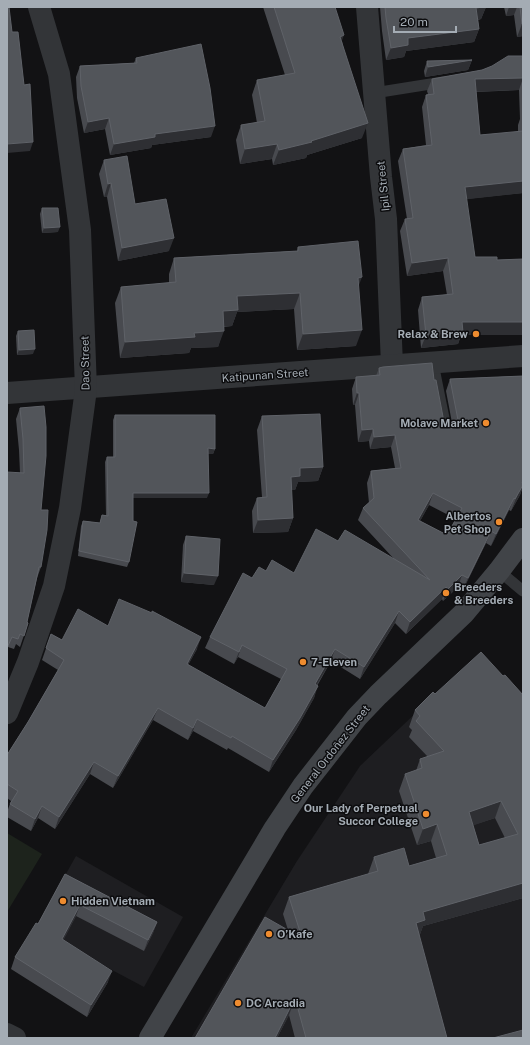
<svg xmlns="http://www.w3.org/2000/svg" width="530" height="1045" viewBox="0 0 530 1045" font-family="'Public Sans',sans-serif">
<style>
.built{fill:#1e1e21}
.green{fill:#1d231c}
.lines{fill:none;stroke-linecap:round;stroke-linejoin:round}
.lane{stroke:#333538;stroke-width:11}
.street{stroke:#333538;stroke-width:22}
.secondary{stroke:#414448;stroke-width:22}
.wall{fill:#484a4f;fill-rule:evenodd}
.shaded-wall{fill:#2e2f33}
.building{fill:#52555a;stroke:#5f6268;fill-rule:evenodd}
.poi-dot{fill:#ef8c2f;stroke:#0d0d0f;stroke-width:1.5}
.labels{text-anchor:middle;stroke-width:3;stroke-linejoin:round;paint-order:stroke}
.street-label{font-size:11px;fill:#a4acb4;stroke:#0d0d0f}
.poi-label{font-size:11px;font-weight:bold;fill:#a4acb4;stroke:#0d0d0f;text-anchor:start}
</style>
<rect width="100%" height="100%" fill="#121214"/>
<g class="built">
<polygon points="523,706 523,1038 191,1038 297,861 360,766 422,707"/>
<polygon points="76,856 183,917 144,987 35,929"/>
</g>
<polygon class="green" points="7,833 42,854 7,912"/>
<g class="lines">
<g class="lane">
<polyline points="374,93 443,82"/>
<polyline points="433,363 447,433"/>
<polyline points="499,571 523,591"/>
</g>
<g class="street">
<polyline points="367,7 381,177 386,219 392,365"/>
<polyline points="7,393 523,356"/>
<polyline points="7,713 28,662 54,586 70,508 86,389 80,230 59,74 39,7"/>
<polyline points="7,1034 15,1038"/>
</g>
<polyline class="secondary" points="150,1038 275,828 303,786 357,717 378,695 464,613 499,571 523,539"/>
</g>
<g class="wall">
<polygon points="263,7 335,7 362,138 307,155 306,158 273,165 272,159 240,164 236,140 241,125 257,123 252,95 257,80 285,75"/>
<polygon points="380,7 486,7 481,19 478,20 479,29 474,42 406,51 404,57 386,60 382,31"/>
<polygon points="504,7 523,7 523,36 517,37 514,15 506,16"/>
<path d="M523 56V193L466 199 475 257 497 260 523 259V335H461L458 344 421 348 418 310 422 297 447 295 443 271 407 276 400 231 405 219H407L398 161 403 149 426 145 422 107 426 95 428 94 427 91 432 79 482 70ZM519 90 520 119 518 125V132L480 135 476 92Z"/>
<polygon points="136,58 211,137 152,145 151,148 110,155 105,129 84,133 77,98 76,77 80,66 134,63"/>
<polygon points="472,60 468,70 425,77 424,71 427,61"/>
<polygon points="104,160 135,204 169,251 118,261 107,197 104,197 99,174"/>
<polygon points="42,208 58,232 42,233 40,214"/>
<polygon points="298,247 358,286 356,346 297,350 294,309 237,312 232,326 224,327 218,347 191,348 189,353 120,358 115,303 121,287 169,283 169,274 174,258 297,251"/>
<polygon points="18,331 33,354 17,355 16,336"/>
<path d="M379 368 434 380 444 422 446 426 452 428H453L446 391 450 379 523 376V486L520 495 511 511 509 510 491 546 486 543 463 590 458 587 443 601 442 599 406 634 395 623 360 679 331 661 317 686 314 698 296 730 269 772 228 748 227 750 193 731 188 740 153 720 113 788 90 774 55 829 38 818 31 831 7 817V812L11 801 7 798V755L28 722 58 670 42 660 51 634 62 640 108 626 197 649 188 665 265 708 281 679 238 657 234 664 205 648 210 637 252 578 266 571 294 573 338 541 395 560 358 520 363 508 369 503 367 483 371 471 395 468 391 447 370 449 369 441 358 442 355 405H353L352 389 356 377 376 376ZM429 505 456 519 447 535 420 521Z"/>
<polygon points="20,408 41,510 41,567 37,578 27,622 28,623 20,647 16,644 14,649 8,647 20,473 19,450 16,419"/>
<polygon points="115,415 215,449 213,454 208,454 207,498 133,498 129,562 127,567 78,556 81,526 83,521 100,523 102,515 106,515 105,462 107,457 113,457 113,420"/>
<polygon points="262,416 323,467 318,481 298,482 295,490 291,490 293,518 288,532 253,533 252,511 257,498 262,497 257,430"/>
<polygon points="186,536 214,585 181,582 183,545"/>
<path d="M505 675 523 898 423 926 419 937 447 1038H295L289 1015 277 1038H195L288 930 283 914 289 897 368 874 374 857 409 866 436 858 431 841 417 845 399 791 405 774 416 771 420 759 428 757 409 737 412 730 409 727 415 710 435 694 503 676ZM495 818 505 838 479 845 473 825Z"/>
<polygon points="65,874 157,922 153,933 144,951 76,916 63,940 108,982 87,1017 11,969 15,957 38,924"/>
</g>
<g class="shaded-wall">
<polygon points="483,7 486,7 481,19 472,21 476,8"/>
<polygon points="509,7 517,7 514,15 506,16"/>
<polygon points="522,24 523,24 523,36 517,37"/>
<polygon points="479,29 474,42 406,51 404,57 386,60 391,48 408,38"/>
<polygon points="344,35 338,51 340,37"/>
<polygon points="472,60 468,70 425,77 428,67"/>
<polygon points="523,78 519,90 470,92 475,79"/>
<polygon points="109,118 105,129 84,133 88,122"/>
<polygon points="368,123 362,138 307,155 306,158 273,165 279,150"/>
<polygon points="215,126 211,137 152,145 151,148 110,155 114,144 155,134"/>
<polygon points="33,142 30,151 7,153 7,144"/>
<polygon points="277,144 272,159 240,164 245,149"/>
<polygon points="523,181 523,193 460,200 465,187"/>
<polygon points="111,183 107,197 104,197 108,184"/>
<polygon points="60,227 58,232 42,233 44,228"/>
<polygon points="174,238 169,251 118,261 122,248"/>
<polygon points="448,258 443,271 407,276 412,263"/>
<polygon points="362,277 356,293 358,278"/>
<polygon points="300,293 294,309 237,312 232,326 217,327 223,311 237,296"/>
<polygon points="462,322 523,322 523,335 461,335 458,344 421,348 426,335"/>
<polygon points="362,330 356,346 297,350 303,334"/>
<polygon points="224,331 218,347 191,348 189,353 120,358 125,342 194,333"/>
<polygon points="35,349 33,354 17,355 19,350"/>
<polygon points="357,393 359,393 355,405 353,405"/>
<polygon points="373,429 369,441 358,442 362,430"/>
<polygon points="395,435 391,447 370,449 374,437"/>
<polygon points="208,448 215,449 213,454 206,454"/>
<polygon points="323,467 318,481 298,482 295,490 286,490 291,477 300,468"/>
<polygon points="523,481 523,486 520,495 511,511"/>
<polygon points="133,493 209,493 207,498 131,498"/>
<polygon points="433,493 429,505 414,532 418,520"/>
<polygon points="514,498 509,510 491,546 496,534"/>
<polygon points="293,518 288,532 253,533 258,520"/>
<polygon points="491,531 486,543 463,590 468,578"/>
<polygon points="184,573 218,576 214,585 181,582"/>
<polygon points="462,575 458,587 443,601 448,589"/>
<polygon points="446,587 442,599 406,634 410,622"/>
<polygon points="399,611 395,623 360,679 364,667"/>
<polygon points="201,637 197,649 182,676 187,664"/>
<polygon points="242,645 238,657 234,664 239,652"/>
<polygon points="335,649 331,661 310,696 315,684"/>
<polygon points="318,686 314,698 296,730 269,772 273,760"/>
<polygon points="158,708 153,720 113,788 118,776"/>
<polygon points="197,719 193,731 188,740 193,728"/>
<polygon points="94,762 90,774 55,829 59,817"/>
<polygon points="501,801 495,818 463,829 469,812"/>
<polygon points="42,806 38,818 31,831 35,819"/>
<polygon points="437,824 431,841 417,845 423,829"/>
<polygon points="523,883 523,898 423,926 419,937 416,923 423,912"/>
<polygon points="80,905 76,916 58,951 62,939"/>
<polygon points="157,922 153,933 144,951 148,940"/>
<polygon points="112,971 108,982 87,1017 91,1005"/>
<polygon points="295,998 289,1015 277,1038 275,1038"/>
</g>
<g class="building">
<polygon points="7,7 9,7 12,32 18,32 24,85 30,84 33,142 7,144"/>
<polygon points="274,7 335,7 344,35 340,37 368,123 311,141 312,142 279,150 277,144 245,149 241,125 265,121 257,80 295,73"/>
<polygon points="385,7 483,7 476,8 479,29 408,38 408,45 391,48 386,18"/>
<polygon points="520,7 523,7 523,24 522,24"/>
<polygon points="201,44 210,88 215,126 155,134 155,137 114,144 109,118 88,122 81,86 80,66 137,63 136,58"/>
<polygon points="508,56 523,56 523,78 475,79 480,135 523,131 523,181 465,187 475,257 497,257 497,260 523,259 523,322 462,322 463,332 426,335 422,297 453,294 448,258 412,263 405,219 413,218 403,149 432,145 426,95 434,94 432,79 482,70 492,66"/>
<polygon points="472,60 428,67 427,61"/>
<polygon points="127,156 135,204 166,199 174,238 122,248 111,183 108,184 104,160"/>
<polygon points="42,208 58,208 60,227 44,228"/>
<polygon points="358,241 362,277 358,278 362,330 303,334 300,293 237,296 238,310 223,311 224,331 194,333 195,337 125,342 121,287 176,282 174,258 298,251 298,247"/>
<polygon points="34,330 35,349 19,350 18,331"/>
<path d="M432 363 434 380H436L444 422 446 426 452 428 456 426 458 420 450 379 523 376V481L522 482 523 485 515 499 514 498 496 534 491 531 468 578 462 575 448 589 446 587 410 622 399 611 364 667 335 649 315 684 318 686 300 718 273 760 232 736 231 738 197 719 193 728 158 708 118 776 94 762 59 817 42 806 35 819 10 804 18 791 7 784V755L28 722 64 660 46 648 51 634 62 640 78 609 108 626 119 599 152 613V611L201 637 187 664 265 708 287 669 242 645 239 652 210 637 243 573 252 578 259 567 266 571 272 560 294 573 316 529 338 541 345 530 430 580 363 508 374 498 371 471 401 468 395 435 374 437 373 429 362 430 359 393H357L356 377 380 375 379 368 383 367ZM433 493 462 508 447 535 418 520Z"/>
<polygon points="44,406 46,427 46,456 41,510 48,510 47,530 41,567 39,567 27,622 28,623 24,636 20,634 18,639 12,637 7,648 7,472 24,473 23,439 20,408"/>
<polygon points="320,414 323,467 300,468 300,476 291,477 293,518 258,520 257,498 267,497 262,416"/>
<polygon points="115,415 215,415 215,449 208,448 209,493 133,493 133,521 137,522 129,562 79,551 83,521 100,523 102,515 108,516 107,457 115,457"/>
<polygon points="186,536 220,539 218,576 184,573"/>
<path d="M481 652 503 676 505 675 523 695V883L423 912 425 920 416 923 447 1038H306L295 998 275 1038H195L265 917 302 938 289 897 378 871 374 857 404 848 409 866 447 855 437 824 423 829 405 774 422 768 420 759 444 751 416 721 420 716 415 710 433 692 435 694ZM501 801 518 834 479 845 469 812Z"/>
<polygon points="65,874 157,922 148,940 80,905 62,939 112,971 91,1005 15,957 36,923 38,924"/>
<polygon points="523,1030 523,1038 493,1038"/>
</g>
<g class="poi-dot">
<circle cx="476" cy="334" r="4"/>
<circle cx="486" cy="423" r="4"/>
<circle cx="499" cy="522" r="4"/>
<circle cx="446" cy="593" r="4"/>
<circle cx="303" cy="662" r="4"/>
<circle cx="426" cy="814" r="4"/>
<circle cx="63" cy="901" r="4"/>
<circle cx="269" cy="934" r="4"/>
<circle cx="238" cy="1003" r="4"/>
</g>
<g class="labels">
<g class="street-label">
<text transform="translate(383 186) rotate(-96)" y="4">Ipil Street</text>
<text transform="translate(85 363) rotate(-91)" y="4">Dao Street</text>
<text transform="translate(265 375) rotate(-4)" y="4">Katipunan Street</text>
<text transform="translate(330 754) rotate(-52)" y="4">General Ordoñez Street</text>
</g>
<g class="poi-label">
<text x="468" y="338" text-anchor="end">Relax &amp; Brew</text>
<text x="478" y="427" text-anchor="end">Molave Market</text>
<text x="491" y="520" text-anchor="end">Albertos<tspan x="491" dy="13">Pet Shop</tspan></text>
<text x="454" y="591">Breeders<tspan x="454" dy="13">&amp; Breeders</tspan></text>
<text x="311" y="666">7-Eleven</text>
<text x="418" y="812" text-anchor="end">Our Lady of Perpetual<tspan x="418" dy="13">Succor College</tspan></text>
<text x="71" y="905">Hidden Vietnam</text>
<text x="277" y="938">O’Kafe</text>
<text x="246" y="1007">DC Arcadia</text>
</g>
</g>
<rect width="530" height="1045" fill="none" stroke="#a4acb4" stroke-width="16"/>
<path d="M394 26v6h62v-6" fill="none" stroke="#a4acb4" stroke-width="2"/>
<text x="400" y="26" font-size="12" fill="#a4acb4" stroke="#0d0d0f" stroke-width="3" paint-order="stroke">20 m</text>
</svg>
